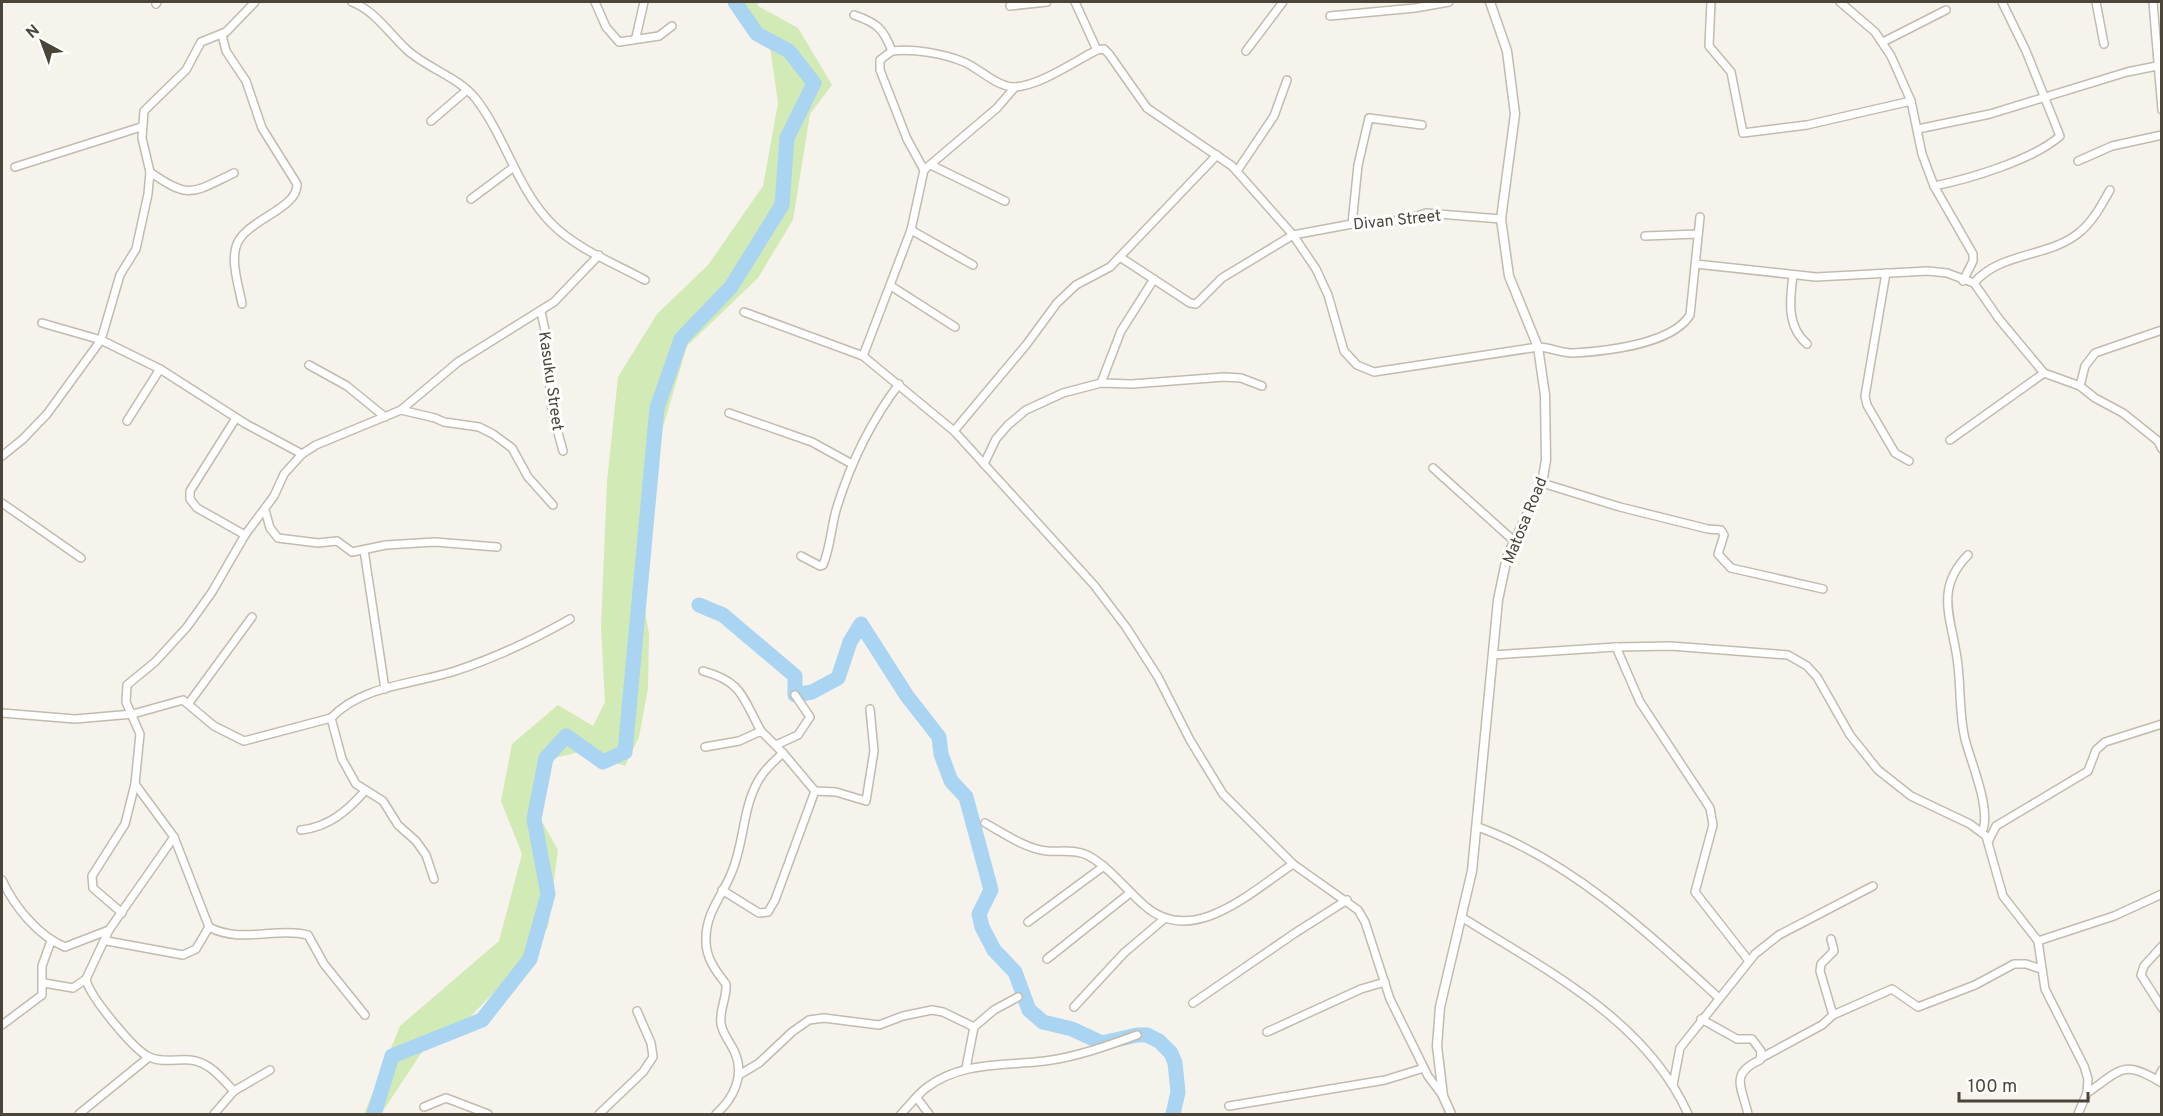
<svg xmlns="http://www.w3.org/2000/svg" width="2163" height="1116" viewBox="0 0 2163 1116" font-family="Overpass,sans-serif">
<style>
.green{fill:#d2eab5}
.lines{fill:none;stroke-linecap:round;stroke-linejoin:round}
.river{stroke:#a9d4f2;stroke-width:15}
.minor-casing{stroke:#c2bbae;stroke-width:10}
.tertiary-casing{stroke:#c2bbae;stroke-width:11}
.minor{stroke:#fff;stroke-width:7}
.tertiary{stroke:#fff;stroke-width:8}
.labels{text-anchor:middle;stroke-width:6;stroke-linejoin:round;paint-order:stroke}
.street-label{font-size:16px;fill:#4b4439;stroke:#fff}
</style>
<rect width="100%" height="100%" fill="#f6f3ec"/>
<polygon class="green" points="732,2 758,2 758,6 798,28 832,85 810,114 793,220 758,278 687,346 650,471 639,576 649,634 648,688 639,737 625,766 580,752 545,760 541,820 558,850 548,927 519,967 455,1032 422,1052 381,1114 364,1114 400,1026 499,941 522,854 501,801 512,744 558,705 593,726 605,702 601,627 607,482 618,377 657,314 708,265 763,186 778,103 770,47 733,6"/>
<g class="lines">
<g class="river">
<polyline points="699,605 723,615 795,676 795,695 812,692 838,678 850,642 861,624 907,696 939,737 941,754 951,781 966,797 991,890 979,914 982,927 994,950 1015,972 1029,1010 1043,1022 1072,1029 1102,1043 1137,1035 1147,1035 1159,1041 1171,1053 1175,1063 1178,1092 1173,1114"/>
<polyline points="374,1114 392,1056 482,1020 530,959 548,894 534,819 546,758 566,736 603,762 625,752 657,408 681,339 731,287 782,205 787,138 814,83 789,51 757,34 735,2"/>
</g>
<defs>
<g id="minor">
<path d="M352 2C374 10 389 33 406 49 426 68 459 77 476 99 506 138 517 189 552 224 577 249 614 263 645 280"/>
<polyline points="595,2 606,27 619,42 659,36 672,26"/>
<polyline points="1711,2 1709,46 1731,72 1743,133 1807,125 1911,101"/>
<polyline points="1840,2 1875,32 1891,56 1911,101 1922,154 1934,186 1973,254 1973,261 1963,281"/>
<polyline points="2096,2 2104,44"/>
<polyline points="2153,2 2162,110"/>
<polyline points="156,4 157,2"/>
<polyline points="1010,6 1047,2"/>
<path d="M854 15C877 23 883 28 892 51L880 60V70L907 139 924 170 911 230 863 356 954 431 1094 585 1126 627 1158 677 1190 740 1223 794 1293 864 1358 910 1365 922 1390 999 1428 1076 1443 1096"/>
<polyline points="1330,16 1415,8 1449,2"/>
<path d="M222 35 226 51 246 81 262 128 297 184C298 210 243 220 236 247 231 263 239 287 242 304"/>
<polyline points="636,37 644,2"/>
<polyline points="1883,42 1946,10"/>
<path d="M1097 50 1104 49 1109 54 1147 108 1232 166 1293 235 1316 269 1328 295 1344 351 1357 365 1374 372 1538 347C1550 347 1563 354 1574 353 1607 351 1672 344 1690 315L1700 217"/>
<path d="M892 51C913 48 945 54 964 62 980 69 996 86 1013 87 1038 87 1075 61 1097 50L1075 2"/>
<polyline points="1246,51 1283,2"/>
<polyline points="431,121 467,90"/>
<polyline points="1918,129 1990,114 2127,72 2162,65"/>
<polyline points="2078,161 2112,146 2162,135"/>
<polyline points="931,165 1005,201"/>
<polyline points="15,167 141,127"/>
<polyline points="924,170 997,108 1015,87"/>
<polyline points="1237,171 1274,116 1287,80"/>
<path d="M150 172C190 200 192 193 234 173"/>
<path d="M1934 186C1969 179 2033 160 2060 136L2026 51 2002 2"/>
<polyline points="471,199 514,167"/>
<polyline points="1352,224 1358,165 1369,118 1422,125"/>
<polyline points="911,230 973,265"/>
<polyline points="1645,236 1698,234"/>
<polyline points="1120,257 1190,303 1196,304 1222,278 1293,235 1352,224 1406,220 1426,213 1501,219"/>
<polyline points="1696,264 1816,277 1928,271 1947,273 1974,283 1999,319 2044,373 2080,386 2095,398 2123,413 2158,441 2162,449"/>
<polyline points="1886,273 1865,396 1867,405 1895,453 1909,461"/>
<path d="M1793 275C1790 299 1786 326 1807 344"/>
<path d="M1974 283C2001 251 2051 258 2081 231 2094 220 2102 204 2110 190"/>
<polyline points="891,286 955,327"/>
<polyline points="541,312 545,330 552,411 563,451"/>
<polyline points="744,312 863,356"/>
<polyline points="42,323 101,340 160,369 246,424 302,454"/>
<polyline points="309,365 347,386 385,417"/>
<polyline points="1101,383 1121,331 1154,279"/>
<polyline points="2080,386 2085,366 2095,353 2162,330"/>
<polyline points="401,410 435,418 444,422 479,427 493,434 512,448 528,477 553,505"/>
<polyline points="729,413 812,442 852,464"/>
<polyline points="236,418 190,491 190,499 197,508 245,535"/>
<polyline points="127,421 160,369"/>
<polyline points="954,431 1026,345 1057,303 1076,285 1110,267 1217,155"/>
<polyline points="1950,440 2044,373"/>
<polyline points="2,456 23,439 47,414 101,340 120,275 136,249 148,194 150,172 142,138 144,111 186,70 201,42 226,32 255,2"/>
<polyline points="984,464 996,439 1008,425 1026,410 1063,393 1101,383 1132,384 1224,377 1241,378 1262,386"/>
<polyline points="1433,468 1514,541"/>
<polyline points="1542,483 1620,507 1708,529 1721,530 1724,535 1718,554 1731,568 1823,589"/>
<polyline points="2,503 81,558"/>
<polyline points="265,510 270,528 278,538 318,543 337,541 352,552 386,545 435,542 497,547"/>
<polyline points="364,550 385,689"/>
<path d="M1968 555C1932 591 1954 623 1958 666 1961 691 1959 714 1965 739 1971 763 1992 810 1982 832"/>
<path d="M801 556 820 566 823 565C831 546 831 526 837 507 851 462 871 421 899 384"/>
<polyline points="1616,647 1640,702 1710,808 1713,825 1695,892 1749,961"/>
<polyline points="1493,655 1616,647 1671,646 1788,655 1807,666 1817,677 1850,735 1878,770 1911,796 1970,824 1986,836 2003,896 2038,941 2045,989 2084,1066 2088,1079 2087,1093 2078,1114"/>
<path d="M703 671C743 682 742 697 761 731"/>
<polyline points="189,703 252,617"/>
<path d="M2 713 75 719 133 714 183 700 214 726 244 741 331 718C362 685 415 684 455 671 495 658 533 640 570 619"/>
<polyline points="331,718 342,759 356,784 383,801 398,825 416,841 426,855 434,879"/>
<polyline points="776,745 798,735 810,717 795,695"/>
<path d="M705 747 739 741 761 731 783 753C773 762 762 772 756 785 742 813 744 845 731 874 722 896 706 913 706 938 705 957 715 970 726 984 727 999 719 1009 721 1024 723 1035 731 1043 735 1053 745 1076 733 1099 716 1114"/>
<polyline points="783,753 815,791"/>
<path d="M135 784 174 837 209 927C240 944 276 927 308 935L324 964 365 1015"/>
<polyline points="815,791 836,792 866,801 874,751 870,709"/>
<path d="M985 823C1003 833 1026 849 1047 851 1060 852 1075 849 1087 855 1110 867 1126 890 1145 906 1193 948 1252 891 1293 864"/>
<path d="M1478 827C1571 861 1647 932 1719 998"/>
<path d="M301 830C329 827 347 811 365 791"/>
<polyline points="1988,842 1996,826 2088,771 2096,750 2105,742 2162,724"/>
<path d="M2 880C14 906 38 936 65 947L109 930 174 837"/>
<polyline points="722,890 759,913 768,912 775,900 815,791"/>
<polyline points="122,913 93,888 92,876 125,824 135,784 140,734 126,702 127,685 155,662 187,627 212,592 245,535 274,496 284,474 302,454 316,445 401,410 458,362 554,302 599,255"/>
<path d="M1463 918C1546 970 1646 1020 1688 1114"/>
<polyline points="1028,922 1104,866"/>
<path d="M109 930 86 979C89 996 134 1050 149 1057 162 1063 177 1059 190 1060 210 1062 221 1078 234 1091"/>
<polyline points="107,941 183,955 196,949 209,927"/>
<polyline points="2038,941 2114,916 2162,894"/>
<polyline points="2162,946 2144,966 2141,975 2162,1008"/>
<polyline points="1047,959 1130,893"/>
<polyline points="44,983 73,988 86,979"/>
<polyline points="1193,1003 1295,933 1347,900"/>
<polyline points="1074,1007 1124,953 1164,919"/>
<polyline points="1833,1015 1892,989 1918,1007 1975,985 2014,964 2026,964 2041,969"/>
<path d="M1701 1019 1737 1039H1752L1761 1051 1760 1060C1729 1074 1742 1087 1748 1114"/>
<polyline points="2,1025 42,995 42,966 51,941"/>
<polyline points="1267,1032 1361,989 1385,982"/>
<polyline points="1761,1058 1822,1025 1833,1015 1820,971 1821,964 1834,951 1831,939"/>
<polyline points="966,1068 974,1027 994,1010 1018,997"/>
<polyline points="739,1075 759,1063 792,1032 809,1020 824,1018 879,1025 903,1016 932,1010 943,1012 974,1027"/>
<polyline points="2157,1080 2162,1070"/>
<polyline points="1673,1085 1680,1048 1755,954 1779,935 1873,886"/>
<path d="M2087 1093C2122 1069 2123 1059 2162 1083"/>
<polyline points="917,1098 929,1114"/>
<polyline points="1229,1106 1385,1080 1424,1068"/>
<polyline points="424,1107 446,1098 488,1114"/>
<polyline points="79,1114 149,1057"/>
<polyline points="214,1114 234,1091 270,1070"/>
<polyline points="599,1114 643,1072 653,1057 651,1043 637,1011"/>
<path d="M901 1114C909 1106 917 1095 926 1088 962 1061 1003 1066 1045 1061 1076 1057 1107 1046 1137 1035"/>
</g>
<polyline id="tertiary" points="1451,1114 1443,1096 1437,1046 1440,1007 1472,871 1498,600 1507,557 1542,483 1546,460 1545,395 1538,347 1509,276 1501,219 1515,114 1507,51 1490,2"/>
</defs>
<use href="#minor" class="minor-casing"/>
<use href="#tertiary" class="tertiary-casing"/>
<use href="#minor" class="minor"/>
<use href="#tertiary" class="tertiary"/>
</g>
<g class="labels">
<g class="street-label">
<text transform="translate(1397 219) rotate(-6)" y="6">Divan Street</text>
<text transform="translate(552 381) rotate(82)" y="6">Kasuku Street</text>
<text transform="translate(1524 520) rotate(-68)" y="6">Matosa Road</text>
</g>
</g>
<rect width="2163" height="1116" fill="none" stroke="#4b4439" stroke-width="6"/>
<g transform="translate(42 42) rotate(319)" stroke="#ffffff" stroke-width="4.5" paint-order="stroke">
<path d="M0-4.5L10 22L0 15L-10 22Z" fill="#4b4439"/>
<text y="-9" font-size="16" font-weight="bold" text-anchor="middle" fill="#4b4439">N</text>
</g>
<path d="M1959 1092v9h129v-9" fill="none" stroke="#4b4439" stroke-width="3"/>
<text x="1968" y="1092" font-size="18" fill="#4b4439" stroke="#ffffff" stroke-width="4.5" paint-order="stroke">100 m</text>
</svg>
